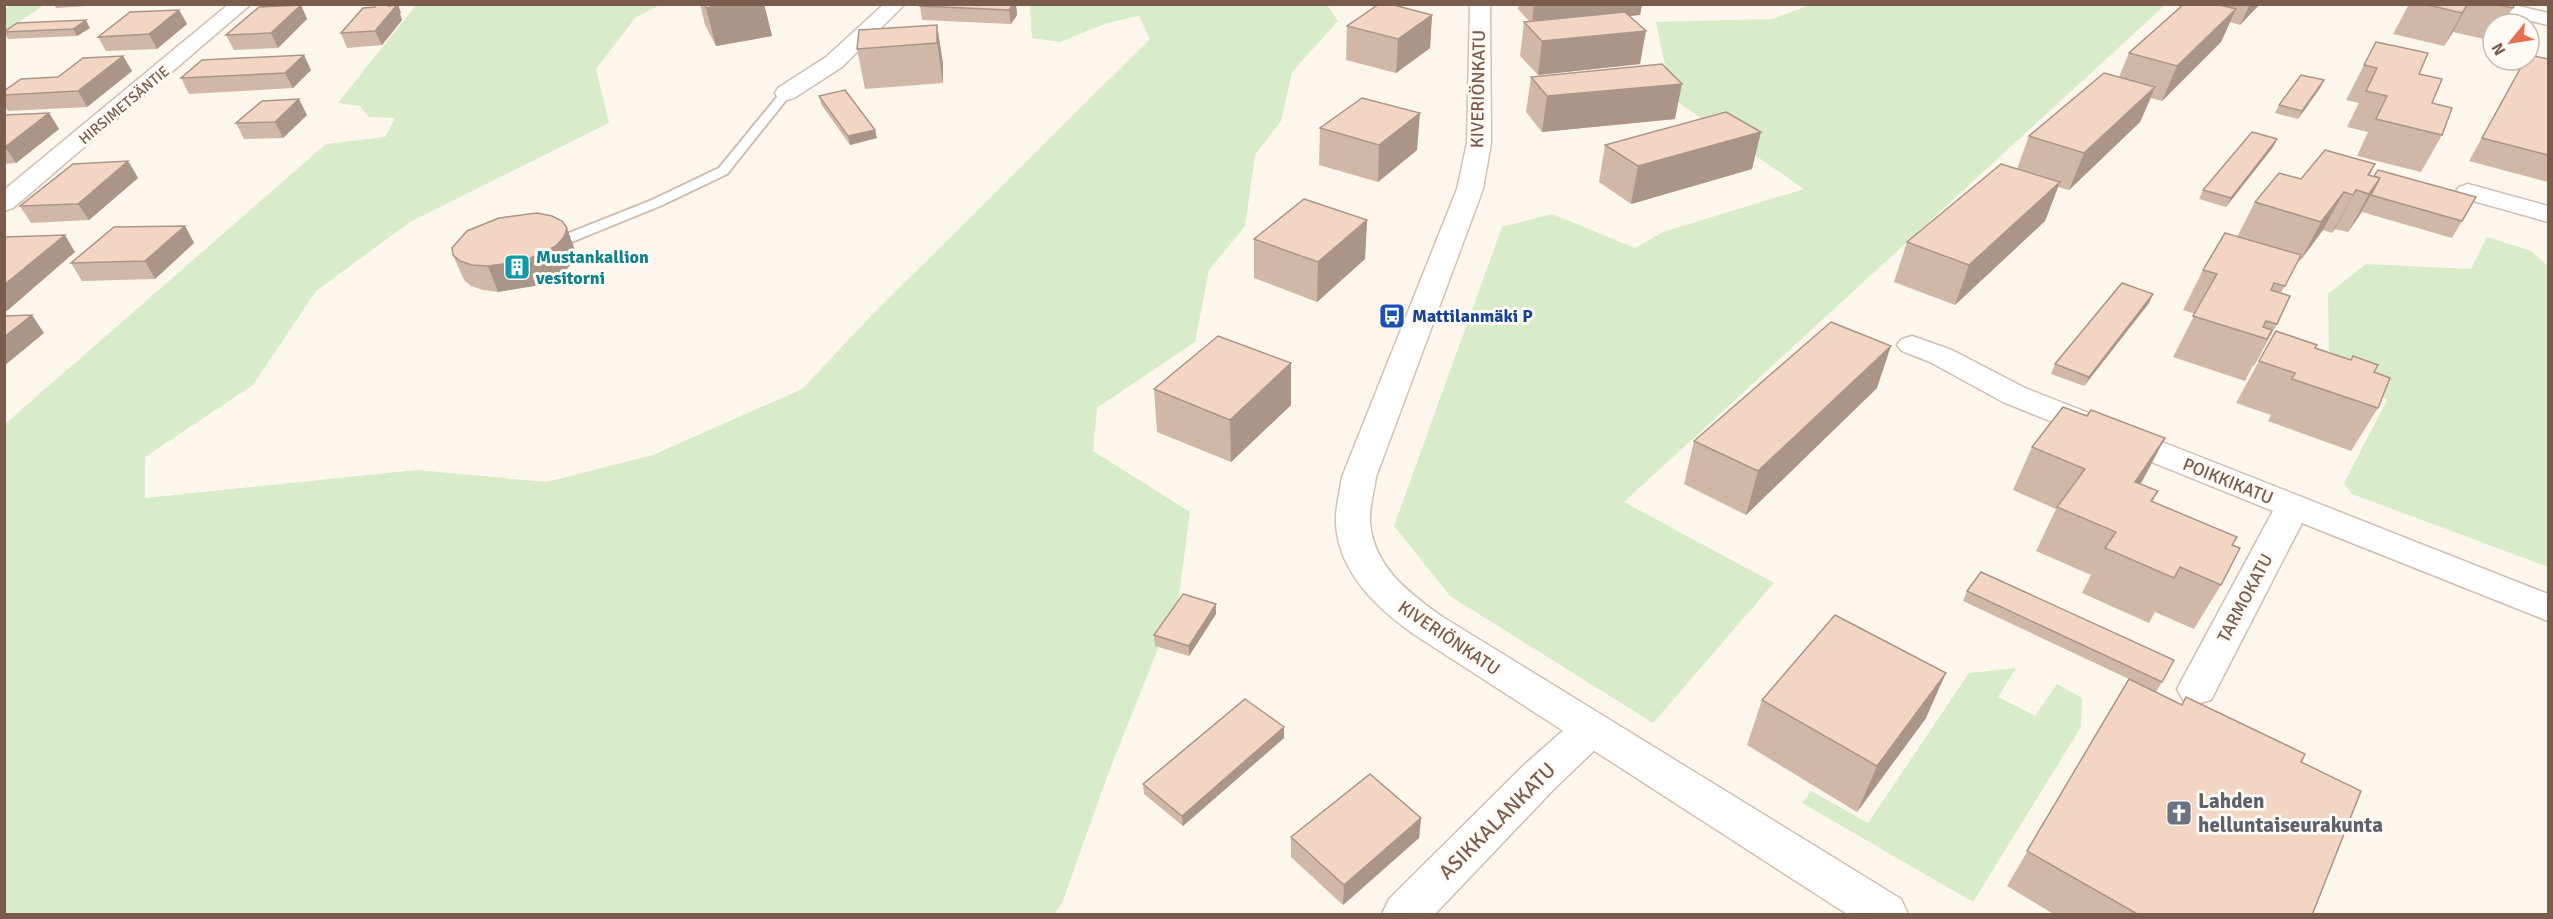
<svg xmlns="http://www.w3.org/2000/svg" width="2553" height="919" viewBox="0 0 2553 919" font-family="Signika,sans-serif">
<style>
.green{fill:#d8ecc9}
.lines{fill:none;stroke-linecap:round;stroke-linejoin:round}
.lane-casing{stroke:#d1beb0;stroke-width:4}
.street-casing{stroke:#d1beb0;stroke-width:3}
.secondary-casing{stroke:#d6c0b0;stroke-width:3}
.lane{fill:#fff;fill-rule:evenodd}
.street{fill:#fff;fill-rule:evenodd}
.secondary{fill:#fff;fill-rule:evenodd}
.wall{fill:#d1b7a8}
.shaded-wall{fill:#aa9588}
.building{fill:#f3d5c3;stroke:#aa9588;stroke-width:1.5}
.labels{text-anchor:middle;stroke-width:6;stroke-linejoin:round;paint-order:stroke}
.far-street-label{font-size:15px;fill:#7a5c4d;stroke:#fffaf3}
.street-label{font-size:18px;fill:#7a5c4d;stroke:#fffaf3}
.culture-label{font-size:18px;font-weight:bold;fill:#0d838f;stroke:#fffaf3;text-anchor:start}
.transit-label{font-size:18px;font-weight:bold;fill:#164399;stroke:#fffaf3;text-anchor:start}
.near-worship-label{font-size:21px;font-weight:bold;fill:#5b616d;stroke:#fffaf3;text-anchor:start}
.near-street-label{font-size:21px;fill:#7a5c4d;stroke:#fffaf3}
</style>
<rect width="100%" height="100%" fill="#fdf6ec"/>
<g class="green">
<polygon points="1812,4 2165,5 1624,502 1774,583 1653,723 1450,596 1394,526 1502,227 1552,214 1635,248 1663,232 1804,189 1672,98 1656,22 1773,19"/>
<polygon points="11,5 11,4 44,5 5,31 5,9"/>
<polygon points="416,5 660,5 635,18 596,69 609,123 410,222 316,291 253,385 145,457 145,498 417,470 547,482 653,455 802,389 871,316 1150,39 1139,16 1107,23 1060,42 1032,38 1030,5 1327,5 1338,21 1292,72 1281,121 1255,155 1245,226 1209,270 1195,342 1097,408 1093,451 1190,512 1179,596 1108,774 1062,903 1054,914 5,914 5,424 326,144 385,137 395,118 369,117 360,106 338,103"/>
<polygon points="2487,237 2531,251 2548,266 2548,567 2352,494 2344,483 2387,400 2329,351 2328,294 2366,264 2471,269"/>
<polygon points="2016,668 1998,697 2035,716 2057,684 2082,698 2081,727 1973,902 1802,803 1811,791 1868,823 1969,673"/>
</g>
<g class="lines">
<defs>
<polygon id="lane" points="786,90 792,93 790,95 727,174 660,206 574,241 569,242 562,238 564,235 652,200 719,168 782,91"/>
<g id="street">
<polygon points="884,4 905,4 842,67 794,98 786,100 778,98 775,93 778,88 826,57"/>
<polygon points="2472,4 2510,4 2548,13 2548,25 2474,8"/>
<polygon points="2468,184 2548,206 2548,222 2459,197 2455,192 2459,187"/>
<polygon points="1912,336 1952,350 2025,388 2548,594 2548,621 2302,523 2211,700 2197,704 2183,700 2177,689 2273,511 2003,402 1930,362 1902,351 1897,345 1902,339"/>
<polygon points="1590,714 1604,719 1610,730 1604,741 1553,790 1435,914 1382,914 1389,899 1523,766 1576,719"/>
</g>
<g id="secondary">
<polygon points="229,4 251,4 13,208 4,211 4,190"/>
<path d="M1470 4H1490L1491 143 1483 189 1376 477C1374 492 1369 508 1370 523 1374 567 1408 592 1441 616L1901 899 1908 914H1847L1415 635C1377 608 1339 573 1336 524 1335 508 1340 492 1342 477L1457 189 1467 143Z"/>
</g>
</defs>
<use href="#lane" class="lane-casing"/>
<use href="#street" class="street-casing"/>
<use href="#secondary" class="secondary-casing"/>
<use href="#lane" class="lane"/>
<use href="#street" class="street"/>
<use href="#secondary" class="secondary"/>
</g>
<g class="wall">
<polygon points="54,4 121,4 56,8"/>
<polygon points="700,4 764,4 772,36 716,46 705,25"/>
<polygon points="921,4 1016,4 1017,15 1011,24 922,20 920,6"/>
<polygon points="1519,4 1642,4 1640,15 1629,16 1640,64 1538,75 1520,56 1524,22 1529,21 1518,9"/>
<polygon points="2184,4 2260,4 2240,25 2230,22 2221,42 2162,101 2151,98 2140,122 2069,190 2058,187 2045,221 1955,305 1894,282 1907,242 2017,169 2029,136 2119,77 2129,53"/>
<polygon points="2409,4 2515,4 2504,24 2493,24 2493,41 2453,32 2444,46 2393,34"/>
<polygon points="301,5 307,19 278,48 234,50 226,35"/>
<polygon points="179,10 187,24 157,49 106,51 98,37"/>
<polygon points="401,13 400,14 402,20 382,45 347,48 341,33"/>
<polygon points="1432,15 1430,48 1396,73 1346,60 1347,26"/>
<polygon points="937,25 943,64 943,83 865,89 857,49"/>
<polygon points="90,28 77,36 8,39 4,33 4,31"/>
<polygon points="2376,42 2419,74 2432,103 2442,135 2421,172 2357,156 2368,132 2347,127 2359,103 2346,100"/>
<polygon points="123,56 132,71 87,107 8,111 4,106 4,91 58,77"/>
<polygon points="2548,59 2548,182 2469,161 2525,60"/>
<polygon points="311,70 293,88 189,94 181,78"/>
<polygon points="1531,77 1675,119 1542,132 1526,112"/>
<polygon points="2324,80 2320,88 2298,119 2275,113 2279,105"/>
<polygon points="819,96 877,138 850,145 821,104"/>
<polygon points="49,113 59,129 16,163 4,164 4,115"/>
<polygon points="307,115 283,138 244,139 236,123"/>
<polygon points="1320,128 1417,150 1378,182 1319,165"/>
<polygon points="2277,139 2273,147 2226,207 2199,199 2203,190"/>
<polygon points="1605,145 1752,169 1631,204 1599,182"/>
<polygon points="128,161 138,178 89,220 31,223 20,206"/>
<polygon points="2375,164 2370,175 2462,221 2452,238 2362,212 2348,232 2335,229 2332,233 2323,230 2300,261 2298,260 2281,293 2277,324 2254,366 2253,365 2245,381 2173,357 2195,314 2183,310 2203,270 2237,237 2255,202 2301,179"/>
<polygon points="1367,220 1365,259 1317,302 1254,278 1254,239"/>
<polygon points="185,226 194,243 155,279 82,281 71,263"/>
<polygon points="576,253 574,261 565,271 534,286 498,292 483,290 471,286 464,280 453,255"/>
<polygon points="2149,303 2084,386 2051,374 2055,364"/>
<polygon points="2315,348 2374,372 2378,408 2351,451 2268,421 2271,415 2236,403 2259,361"/>
<polygon points="1291,363 1291,405 1231,462 1157,432 1154,389"/>
<polygon points="1877,388 1746,515 1684,484 1694,441"/>
<polygon points="2087,416 2165,438 2141,484 2158,491 2152,502 2232,545 2221,585 2194,629 2155,612 2149,623 2082,593 2091,575 2036,551 2056,509 2013,490 2032,447"/>
<polygon points="1967,591 2162,682 2156,692 2301,762 2312,915 2055,915 2007,886 2129,679 1963,601"/>
<polygon points="1216,614 1189,656 1155,646 1154,635"/>
<polygon points="1762,700 1926,718 1857,812 1747,745"/>
<polygon points="1284,738 1183,826 1144,794 1143,784"/>
<polygon points="1421,818 1419,838 1343,905 1291,857 1291,837"/>
</g>
<g class="shaded-wall">
<polygon points="390,4 398,4 401,13 400,14 402,20 382,45 375,31"/>
<polygon points="725,4 764,4 772,36 716,46 706,8"/>
<polygon points="1013,4 1016,4 1017,15 1011,24 1009,10"/>
<polygon points="1534,4 1642,4 1640,15 1532,24"/>
<polygon points="2250,4 2260,4 2240,25"/>
<polygon points="2468,4 2453,32 2444,46 2462,13"/>
<polygon points="301,5 307,19 278,48 271,33"/>
<polygon points="2236,9 2221,42 2162,101 2177,66"/>
<polygon points="179,10 187,24 157,49 149,34"/>
<polygon points="1432,15 1430,48 1396,73 1398,39"/>
<polygon points="86,20 90,28 77,36 73,29"/>
<polygon points="937,25 943,64 943,83 937,43"/>
<polygon points="1646,31 1640,64 1538,75 1542,41"/>
<polygon points="304,55 311,70 293,88 285,73"/>
<polygon points="123,56 132,71 87,107 78,91"/>
<polygon points="2324,80 2320,88 2298,119 2302,111"/>
<polygon points="1682,84 1675,119 1542,132 1547,96"/>
<polygon points="2155,87 2140,122 2069,190 2084,153"/>
<polygon points="299,99 307,115 283,138 275,122"/>
<polygon points="49,113 59,129 16,163 5,147"/>
<polygon points="1420,113 1417,150 1378,182 1379,145"/>
<polygon points="875,130 877,138 850,145 848,136"/>
<polygon points="1761,132 1752,169 1631,204 1638,166"/>
<polygon points="2277,139 2273,147 2226,207 2231,198"/>
<polygon points="128,161 138,178 89,220 78,204"/>
<polygon points="2380,178 2359,216 2348,232 2369,194"/>
<polygon points="2060,182 2045,221 1955,305 1969,265"/>
<polygon points="2356,190 2335,229 2332,233 2353,195"/>
<polygon points="2344,192 2323,230 2300,261 2321,222"/>
<polygon points="1367,220 1365,259 1317,302 1318,262"/>
<polygon points="185,226 194,243 155,279 145,261"/>
<polygon points="567,228 576,253 574,261 565,271 534,286 498,292 488,266"/>
<polygon points="65,235 75,252 7,311 4,308 4,285"/>
<polygon points="2153,294 2149,303 2084,386 2089,377"/>
<polygon points="32,315 44,333 4,366 4,337"/>
<polygon points="1891,346 1877,388 1746,515 1758,471"/>
<polygon points="1291,363 1291,405 1231,462 1230,420"/>
<polygon points="2165,438 2142,481 2113,525 2135,482"/>
<polygon points="1216,604 1216,614 1189,656 1189,646"/>
<polygon points="1946,673 1926,718 1857,812 1877,766"/>
<polygon points="1284,727 1284,738 1183,826 1182,816"/>
<polygon points="1421,818 1419,838 1343,905 1344,885"/>
</g>
<g class="building">
<polygon points="377,4 390,4 389,6 397,5 375,31 341,33 363,8 375,7"/>
<polygon points="705,4 725,4 706,8"/>
<polygon points="921,4 1013,4 1009,10 920,6"/>
<polygon points="1379,4 1390,4 1432,15 1398,39 1347,26"/>
<polygon points="2184,4 2216,4 2236,9 2177,66 2129,53"/>
<polygon points="2424,4 2468,4 2462,13"/>
<polygon points="2495,4 2515,4 2513,8"/>
<polygon points="301,5 271,33 226,35 259,7"/>
<polygon points="179,10 149,34 98,37 130,12"/>
<polygon points="1625,12 1646,31 1542,41 1524,22"/>
<polygon points="86,20 73,29 4,32 17,23"/>
<polygon points="937,25 937,43 857,49 859,30"/>
<polygon points="2376,42 2428,53 2419,74 2442,79 2432,103 2452,108 2442,135 2376,119 2387,96 2366,91 2377,68 2364,65"/>
<polygon points="304,55 285,73 181,78 202,60"/>
<polygon points="2529,55 2548,59 2548,155 2482,138 2525,60 2529,60"/>
<polygon points="123,56 78,91 4,95 4,91 21,79 58,77 83,58"/>
<polygon points="1662,64 1682,84 1547,96 1531,77"/>
<polygon points="2104,73 2155,87 2084,153 2029,136"/>
<polygon points="2301,75 2324,80 2302,111 2279,105"/>
<polygon points="845,90 875,130 848,136 819,96"/>
<polygon points="1362,98 1420,113 1379,145 1320,128"/>
<polygon points="299,99 275,122 236,123 262,101"/>
<polygon points="1726,112 1761,132 1638,166 1605,145"/>
<polygon points="49,113 5,147 4,147 4,115"/>
<polygon points="2252,132 2277,139 2231,198 2203,190"/>
<polygon points="2325,150 2375,164 2368,175 2380,178 2369,194 2356,190 2353,195 2344,192 2321,222 2255,202 2279,173 2301,179"/>
<polygon points="128,161 78,204 20,206 73,164"/>
<polygon points="2001,164 2060,182 1969,265 1907,242"/>
<polygon points="2378,170 2476,197 2462,221 2371,195 2380,178 2374,176"/>
<polygon points="1304,199 1367,220 1318,262 1254,239"/>
<polygon points="537,213 552,216 562,221 567,228 564,237 556,246 524,261 488,266 472,265 460,261 453,255 452,248 467,231 499,218"/>
<polygon points="185,226 145,261 71,263 114,227"/>
<polygon points="2225,233 2301,255 2285,286 2274,283 2271,290 2290,296 2277,324 2266,321 2263,327 2272,330 2267,339 2193,316 2217,274 2203,270"/>
<polygon points="65,235 4,285 4,237"/>
<polygon points="2122,283 2153,294 2089,377 2055,364"/>
<polygon points="32,315 4,337 4,316"/>
<polygon points="1831,322 1891,346 1758,471 1694,441"/>
<polygon points="2276,331 2317,345 2315,348 2351,360 2353,356 2378,365 2374,372 2390,378 2378,408 2292,379 2295,373 2259,361"/>
<polygon points="1218,336 1291,363 1230,420 1154,389"/>
<polygon points="2063,407 2087,416 2091,410 2165,438 2135,482 2158,491 2151,501 2237,537 2232,545 2240,548 2221,585 2180,567 2174,578 2105,548 2116,532 2057,507 2085,469 2032,447"/>
<polygon points="1981,572 2174,660 2162,682 1967,591"/>
<polygon points="1183,594 1216,604 1189,646 1154,635"/>
<polygon points="1835,615 1946,673 1877,766 1762,700"/>
<polygon points="2129,679 2182,705 2186,697 2305,754 2301,762 2361,791 2312,915 2139,915 2027,851"/>
<polygon points="1245,699 1284,727 1182,816 1143,784"/>
<polygon points="1370,774 1421,818 1344,885 1291,837"/>
</g>
<defs>
<symbol id="building-square" viewBox="-11 -11 22 22"><rect x="-9" y="-9" width="18" height="18" rx="4" fill="#0f9aa8" stroke="#fffaf3"/><path d="M-4-6H4V6H1V3H-1V6H-4ZM-2.5-4.3h1.7v1.8h-1.7ZM.8-4.3h1.7v1.8H.8ZM-2.5-1h1.7V.8h-1.7ZM.8-1h1.7V.8H.8Z" fill="#fff"/></symbol>
<symbol id="bus-square" viewBox="-11 -11 22 22"><rect x="-9" y="-9" width="18" height="18" rx="4" fill="#1a4fb4" stroke="#fffaf3"/><path d="M-5-6H5V4H4V6H2V4H-2V6H-4V4H-5ZM-3.5-4V0h7V-4ZM-3.5 1.2v1.5H-2V1.2ZM2 1.2v1.5H3.5V1.2Z" fill="#fff"/></symbol>
<symbol id="church-square" viewBox="-11 -11 22 22"><rect x="-9" y="-9" width="18" height="18" rx="4" fill="#6b7280" stroke="#fffaf3"/><path d="M-1.2-6h2.4v3.5h3.3v2.4h-3.3V6h-2.4V-.1h-3.3v-2.4h3.3Z" fill="#fff"/></symbol>
</defs>
<g fill-rule="evenodd">
<use href="#building-square" x="502" y="252" width="30" height="30"/>
<use href="#bus-square" x="1377" y="301" width="30" height="30"/>
<use href="#church-square" x="2164" y="798" width="30" height="30"/>
</g>
<g class="labels">
<g class="far-street-label">
<text transform="translate(124 105) rotate(-40)" y="5">HIRSIMETSÄNTIE</text>
</g>
<g class="street-label">
<text transform="translate(1478 89) rotate(-89)" y="6">KIVERIÖNKATU</text>
<text transform="translate(2228 481) rotate(22)" y="6">POIKKIKATU</text>
<text transform="translate(2245 598) rotate(-62)" y="6">TARMOKATU</text>
<text transform="translate(1449 638) rotate(34)" y="6">KIVERIÖNKATU</text>
</g>
<g class="culture-label">
<text x="536" y="263">Mustankallion<tspan x="536" dy="21">vesitorni</tspan></text>
</g>
<g class="transit-label">
<text x="1412" y="322">Mattilanmäki P</text>
</g>
<g class="near-worship-label">
<text x="2198" y="808">Lahden<tspan x="2198" dy="24">helluntaiseurakunta</tspan></text>
</g>
<g class="near-street-label">
<text transform="translate(1497 821) rotate(-45)" y="7">ASIKKALANKATU</text>
</g>
</g>
<rect width="2553" height="919" fill="none" stroke="#7a5c4d" stroke-width="12"/>
<g transform="translate(2511 42) rotate(240)"><circle r="28" fill="#fffaf3" stroke="#cabbb1" stroke-width="1.5"/>
<path d="M0-4.5L10 22L0 15L-10 22Z" fill="#e76f51"/>
<text y="-9" font-size="16" font-weight="bold" text-anchor="middle" fill="#7a5c4d">N</text>
</g>
</svg>
